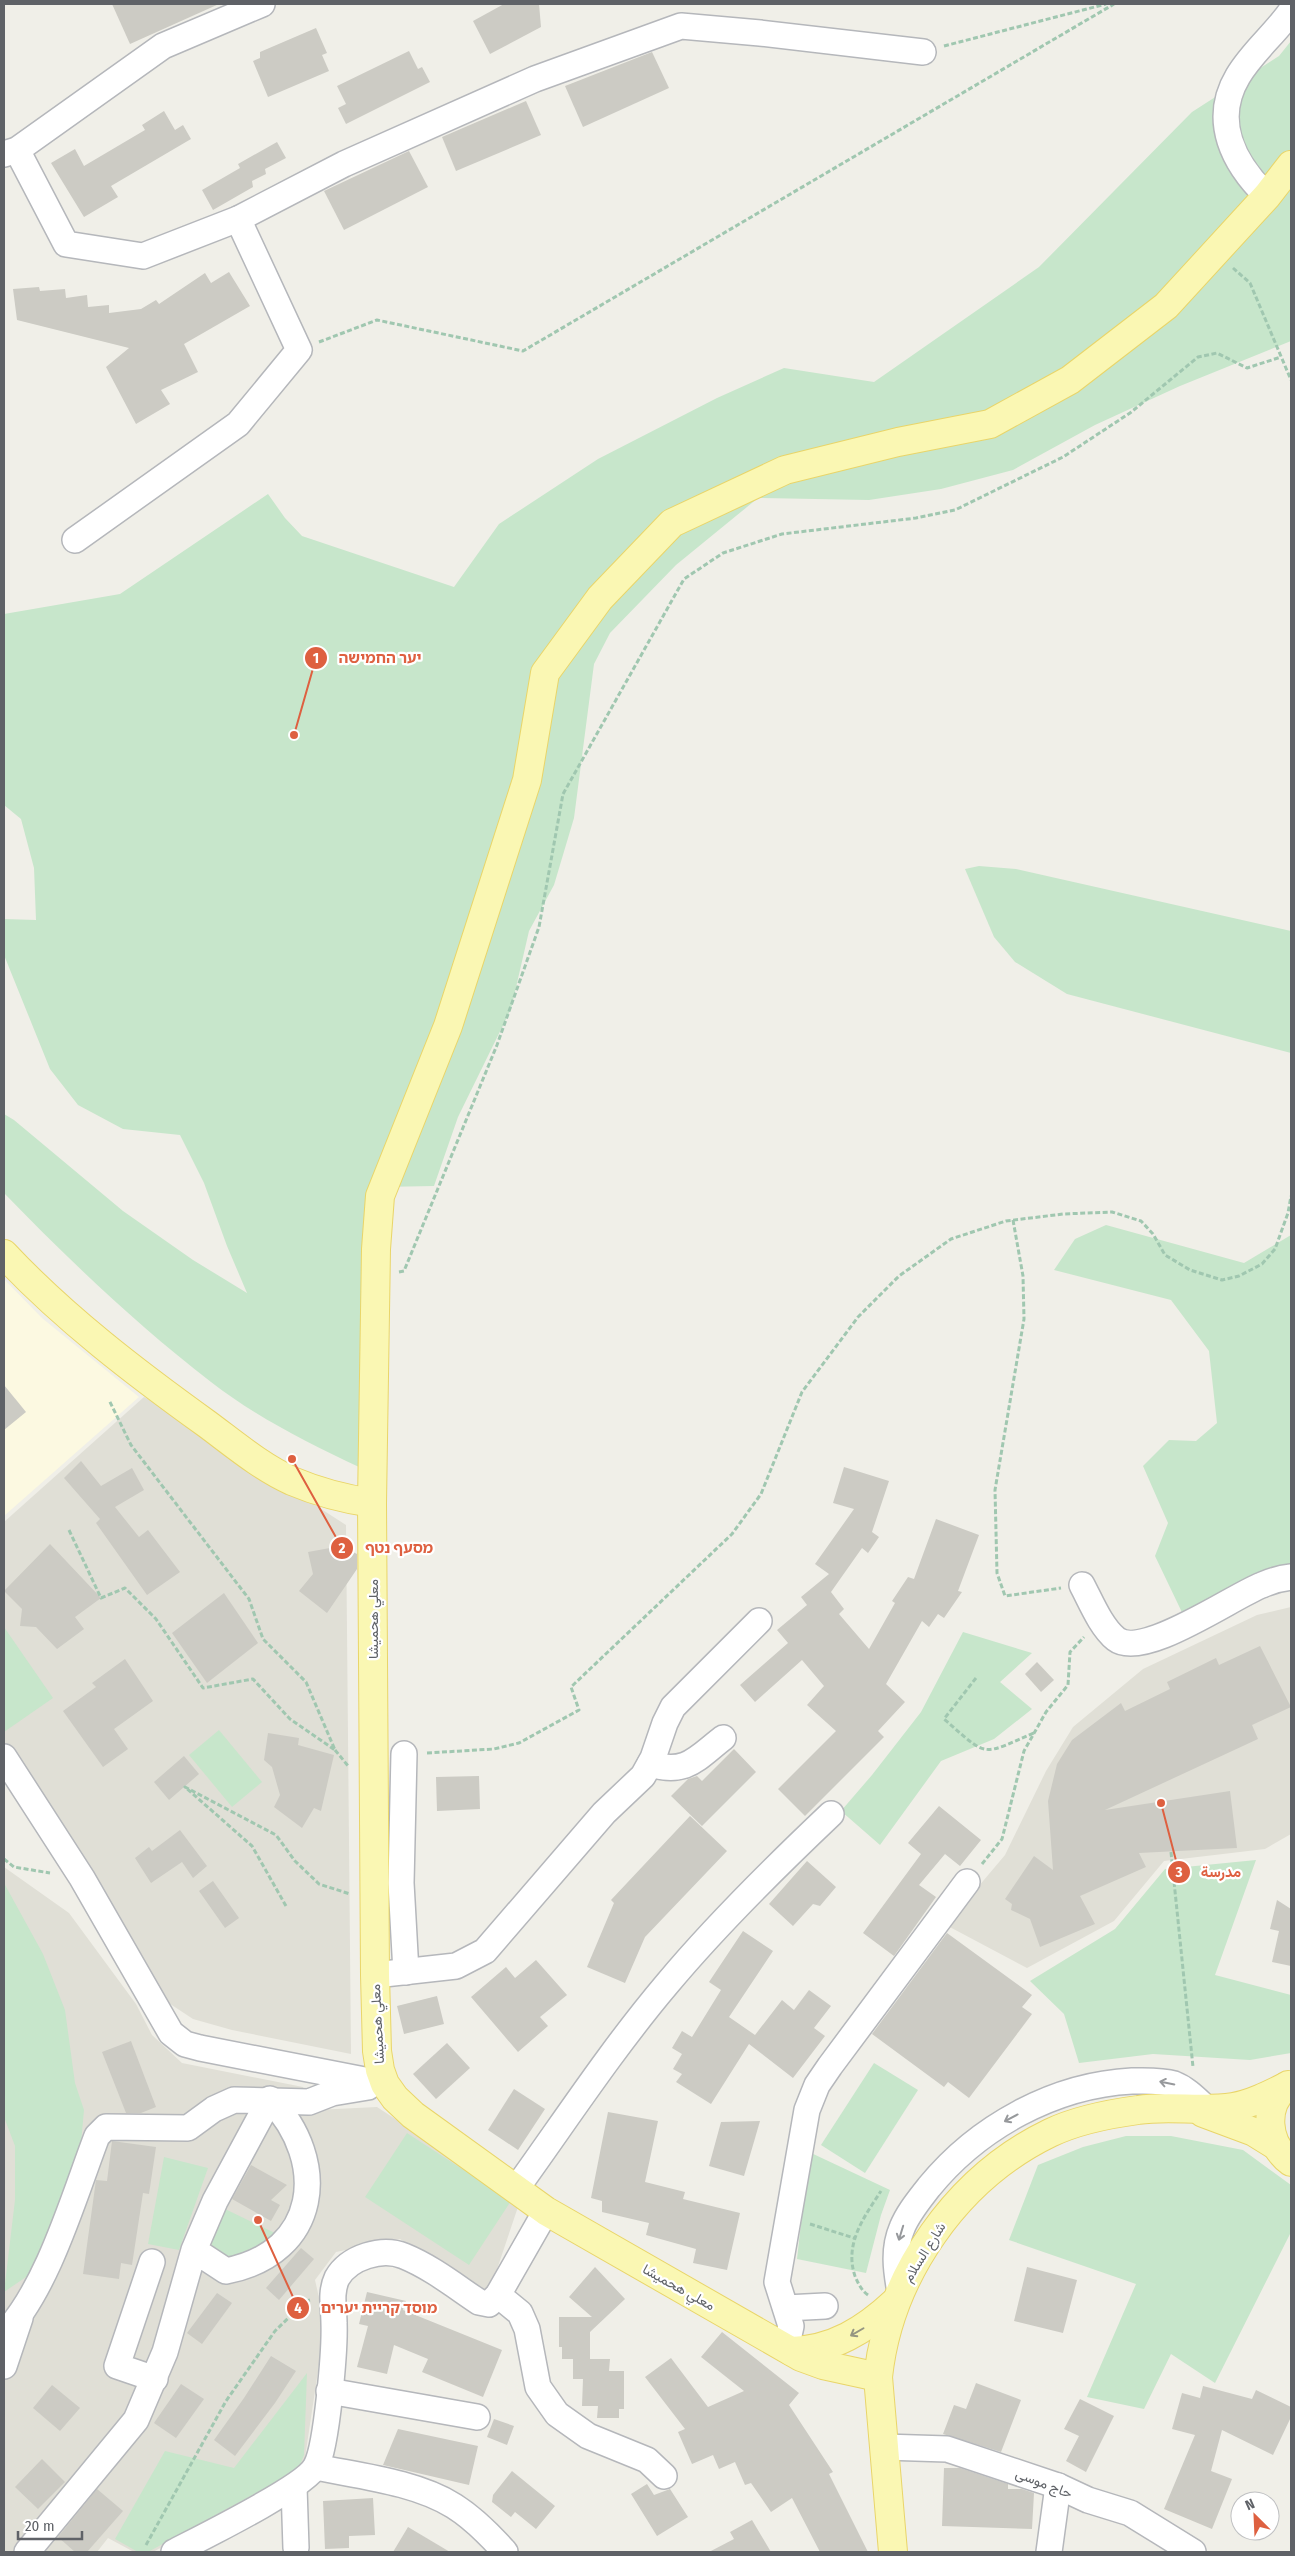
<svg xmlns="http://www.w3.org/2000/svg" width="1295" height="2556" viewBox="0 0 1295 2556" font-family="'Fira Sans Condensed',Vazirmatn,'Noto Sans Hebrew',sans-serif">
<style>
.commercial{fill:#fcf9e1}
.education{fill:#e0dfd6}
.green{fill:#c7e6cb}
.building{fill:#cccbc4}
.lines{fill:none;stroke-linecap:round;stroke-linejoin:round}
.minor-casing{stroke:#b5b7bb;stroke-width:28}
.major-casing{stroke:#e9d569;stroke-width:30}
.path{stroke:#a0c7b0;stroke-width:3;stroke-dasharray:5 2.5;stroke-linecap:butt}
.minor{stroke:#fff;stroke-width:25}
.major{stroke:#faf7b3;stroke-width:28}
.oneway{stroke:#97999c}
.oneway2{stroke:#959682}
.labels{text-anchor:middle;stroke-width:4.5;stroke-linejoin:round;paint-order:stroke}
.street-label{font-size:14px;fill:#5f6267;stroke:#fff}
.leader{fill:none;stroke:#de6040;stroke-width:2}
.callout-dot{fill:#de6040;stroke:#fff;stroke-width:2}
.mark-label{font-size:15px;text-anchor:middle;font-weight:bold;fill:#fff}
.callout-label{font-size:15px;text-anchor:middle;font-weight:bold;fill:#de6040;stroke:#fff;stroke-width:4.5;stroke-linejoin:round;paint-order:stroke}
</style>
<rect width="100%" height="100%" fill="#f0efe8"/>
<polygon class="commercial" points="4,1279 42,1318 139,1397 4,1516"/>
<g class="education">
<polygon points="144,1397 163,1407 346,1525 351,2054 232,2030 193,2019 152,1992 4,1779 4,1522"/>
<polygon points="1291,1607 1291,1834 1265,1849 1164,1861 1114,1921 1027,1968 946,1925 1005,1855 1046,1771 1073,1727 1143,1669 1257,1615"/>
<polygon points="4,1867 69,1913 136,2004 152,2035 182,2063 303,2087 315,2110 377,2107 520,2201 491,2287 482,2290 400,2239 336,2252 315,2280 325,2324 303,2471 153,2552 134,2552 108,2538 97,2552 4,2552"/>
</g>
<g class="green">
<path d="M1291 41V341L1180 386 1095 425 1013 470 941 489 869 500 758 498 676 565 610 633 594 664 574 818 554 885 529 931 511 1009 458 1117 434 1186 381 1187 359 1467C308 1443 256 1417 211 1382 137 1325 69 1260 4 1193V1114L14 1120 123 1211 193 1260 247 1293 227 1246 204 1183 180 1135 123 1129 78 1105 50 1069 4 955V919L36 920 34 868 21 819 4 805V614L120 594 268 494 285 518 302 536 454 587 499 524 598 459 717 398 784 368 874 382 1039 267 1192 112 1279 56Z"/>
<polygon points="979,866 1016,869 1291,931 1291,1053 1067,994 1015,962 994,937 965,869"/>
<polygon points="1106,1225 1244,1263 1291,1235 1291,1565 1189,1627 1155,1556 1168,1523 1143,1466 1169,1440 1196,1441 1217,1423 1209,1351 1171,1300 1054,1270 1075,1239"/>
<polygon points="4,1627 53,1698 4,1732"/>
<polygon points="963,1632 1032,1653 1000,1682 1032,1709 994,1739 941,1761 880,1845 841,1811 872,1775 921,1712"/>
<polygon points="219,1730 262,1782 232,1807 189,1755"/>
<polygon points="1256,1860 1215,1975 1291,1995 1291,2053 1250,2060 1153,2054 1079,2063 1064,2014 1030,1981 1115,1929 1165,1869"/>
<polygon points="4,1883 43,1954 65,2010 75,2083 84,2110 80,2154 29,2275 4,2292 15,2200 15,2146 4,2117"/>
<polygon points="874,2063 918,2090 865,2173 821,2145"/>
<polygon points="407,2133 511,2201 469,2265 365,2197"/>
<polygon points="1126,2136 1171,2136 1243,2150 1291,2185 1291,2232 1215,2383 1171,2354 1144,2409 1087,2397 1136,2284 1009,2240 1038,2165 1083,2147"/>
<polygon points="809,2152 890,2190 881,2215 866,2273 797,2259"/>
<polygon points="164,2157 208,2168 179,2250 148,2244"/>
<polygon points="223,2208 277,2234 265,2248 228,2258 217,2256 210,2241"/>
<polygon points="307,2373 304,2455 298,2470 148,2552 138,2552 115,2539 165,2451 234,2468"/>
</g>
<g class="building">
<polygon points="112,4 219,4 130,44"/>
<polygon points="504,4 539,4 541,27 490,54 473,21"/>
<polygon points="316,28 327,53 322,55 329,71 268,97 253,61 260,58 260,52"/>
<polygon points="409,51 418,69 422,67 430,82 346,124 338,108 346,104 337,86"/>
<polygon points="652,52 669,88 583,127 565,86"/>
<polygon points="526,101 541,135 456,171 442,137"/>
<polygon points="164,111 175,130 183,125 191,139 111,186 118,197 84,217 51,163 75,149 84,166 145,130 142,125"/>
<polygon points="277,142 286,158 265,169 266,174 252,181 253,187 213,210 202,190 240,168 238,164"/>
<polygon points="409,151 428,187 344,230 324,191"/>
<polygon points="229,272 250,306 184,344 198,372 161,390 170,404 136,424 106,367 129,348 17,320 13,289 39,287 40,291 65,289 66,298 87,295 88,307 109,305 109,313 141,309 156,300 159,304 205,273 211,283"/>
<polygon points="4,1385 26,1412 4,1430"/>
<polygon points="81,1461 101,1486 132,1468 144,1490 115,1507 139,1537 148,1530 180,1572 147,1595 96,1523 100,1519 64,1478"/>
<polygon points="844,1467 889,1481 872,1532 879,1537 868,1553 862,1548 831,1592 844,1609 839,1614 869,1649 895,1603 892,1601 908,1577 914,1579 936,1519 979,1535 958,1591 962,1592 944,1618 938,1614 929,1627 922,1621 886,1684 905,1702 878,1731 884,1737 805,1816 778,1789 836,1731 807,1705 824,1686 802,1660 755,1702 740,1685 788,1643 777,1630 807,1605 801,1597 829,1574 815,1564 854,1509 833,1503"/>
<polygon points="50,1544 101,1598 75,1617 84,1629 57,1649 36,1627 20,1626 22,1609 4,1591"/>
<polygon points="341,1546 357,1554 357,1569 327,1613 299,1591 313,1574 308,1552"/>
<polygon points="224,1593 258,1643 207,1683 172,1633"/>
<polygon points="1260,1646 1291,1707 1252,1725 1258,1739 1105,1810 1230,1791 1237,1848 1139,1853 1146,1867 1080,1896 1095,1924 1040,1947 1030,1919 1011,1910 1012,1904 1005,1899 1034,1856 1053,1870 1048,1801 1057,1764 1072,1740 1121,1703 1125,1711 1170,1689 1167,1682 1216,1658 1219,1665"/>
<polygon points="125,1659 153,1701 114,1729 128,1749 103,1767 63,1711 96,1687 92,1683"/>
<polygon points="1037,1662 1054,1680 1041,1692 1025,1674"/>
<polygon points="268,1733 299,1738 298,1745 334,1755 321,1811 314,1808 302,1828 274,1807 280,1795 272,1767 264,1760"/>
<polygon points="734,1749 756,1772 702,1826 671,1796 688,1779 697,1776 702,1781"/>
<polygon points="184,1756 199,1774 169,1800 154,1782"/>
<polygon points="479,1776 480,1809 437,1811 436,1777"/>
<polygon points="939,1806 981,1840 960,1866 945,1854 919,1885 936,1897 894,1956 863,1933 921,1854 908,1843"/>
<polygon points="690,1816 727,1851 645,1937 625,1983 587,1967 614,1903 611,1900"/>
<polygon points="180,1830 207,1866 193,1878 182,1862 151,1883 135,1858 149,1847 152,1851"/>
<polygon points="807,1861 836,1887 820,1906 813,1904 793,1926 769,1904"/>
<polygon points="213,1881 239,1918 225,1928 199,1891"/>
<polygon points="1277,1900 1291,1909 1291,1966 1272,1962 1279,1931 1270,1929"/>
<polygon points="743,1931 773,1951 729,2017 755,2035 782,2000 794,2010 809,1990 831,2006 814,2028 825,2036 793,2078 749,2044 711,2104 676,2082 682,2074 673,2069 682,2054 672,2048 682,2031 692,2037 721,1990 709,1982"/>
<polygon points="947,1933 1032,1995 1022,2007 1032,2014 969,2098 948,2082 944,2087 872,2034"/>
<polygon points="536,1960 567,1995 540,2017 548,2026 518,2052 471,1997 506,1967 515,1978"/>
<polygon points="437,1996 444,2024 404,2034 397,2006"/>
<polygon points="131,2041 156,2107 141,2113 126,2113 102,2052"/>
<polygon points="447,2043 470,2068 436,2099 413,2074"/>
<polygon points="514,2089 545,2109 518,2150 488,2130"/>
<polygon points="608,2112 658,2121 645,2182 685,2192 683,2199 740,2213 727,2270 693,2263 696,2249 646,2235 649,2223 602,2212 602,2201 591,2198"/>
<polygon points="760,2121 744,2176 709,2166 721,2122"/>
<polygon points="112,2141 156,2147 149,2194 143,2193 132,2265 121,2263 119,2279 83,2274 96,2180 107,2181"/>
<polygon points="251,2165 287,2185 271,2200 280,2205 271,2221 232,2199"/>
<polygon points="301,2248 314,2259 279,2300 266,2288"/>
<polygon points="595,2267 625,2299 590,2332 590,2359 610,2359 609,2371 624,2371 624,2409 619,2409 619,2418 597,2418 598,2406 582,2406 583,2379 573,2379 573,2359 562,2359 562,2347 559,2347 559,2317 592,2317 569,2297"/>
<polygon points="1027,2267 1077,2280 1063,2333 1014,2321"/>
<polygon points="367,2292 406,2301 403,2310 502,2350 483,2397 422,2372 428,2359 394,2345 387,2374 357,2367 368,2326 359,2324"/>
<polygon points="217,2293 232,2303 202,2344 187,2333"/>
<polygon points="722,2332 799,2393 789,2405 833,2472 829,2474 868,2552 820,2552 792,2498 771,2512 751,2483 745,2485 735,2462 719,2469 713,2455 692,2464 678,2432 685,2429 645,2377 671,2358 708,2407 744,2391 701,2357"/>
<polygon points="271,2356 296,2371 275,2403 235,2456 214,2440 244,2398"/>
<polygon points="976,2383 1021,2400 1001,2452 943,2434 954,2405 966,2409"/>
<polygon points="181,2384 204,2399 176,2438 154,2423"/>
<polygon points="52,2385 80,2408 60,2431 33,2408"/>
<polygon points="1203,2386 1252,2399 1256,2390 1291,2407 1291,2417 1273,2455 1222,2430 1211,2471 1232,2479 1212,2529 1164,2509 1195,2435 1172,2429 1182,2393 1200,2398"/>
<polygon points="1080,2399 1114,2416 1086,2472 1066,2461 1079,2436 1064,2429"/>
<polygon points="494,2419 514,2426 507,2445 487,2437"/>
<polygon points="398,2429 478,2446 469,2485 383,2465"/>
<polygon points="42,2459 65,2482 38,2509 15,2487"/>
<polygon points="944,2468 960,2468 1008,2484 1008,2489 1022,2489 1034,2493 1032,2529 942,2526"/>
<polygon points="512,2471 555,2506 536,2529 515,2512 511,2517 492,2502 493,2495"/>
<polygon points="647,2484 654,2495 670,2489 688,2517 657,2536 631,2494"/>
<polygon points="97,2489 123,2511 87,2552 75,2552 58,2537"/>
<polygon points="373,2498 375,2535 349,2536 349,2548 325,2549 323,2501"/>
<polygon points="752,2520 771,2552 709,2552 734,2539 730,2532"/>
<polygon points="408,2527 450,2552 393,2552"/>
</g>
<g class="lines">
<defs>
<g id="minor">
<polyline points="17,150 66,244 143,256 238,219 344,164 535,79 681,26 760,33 923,52"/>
<polyline points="4,154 17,150 163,46 262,4"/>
<path d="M1267 196C1234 164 1211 121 1238 76 1252 52 1275 34 1291 11"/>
<polyline points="75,540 238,424 299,350 238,219"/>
<path d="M1082 1585C1091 1602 1101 1627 1116 1639 1143 1660 1233 1596 1262 1585 1271 1581 1282 1578 1291 1577"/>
<polyline points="404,1754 401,1883 406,1972"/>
<polyline points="4,1757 82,1878 171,2033 185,2044 200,2048 385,2084"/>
<path d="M650 1764C686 1775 696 1759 723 1738"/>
<polyline points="375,1975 456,1966 485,1951 604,1813 643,1776 653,1758 665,1723 673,1707 759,1621"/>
<path d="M516 2189C565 2121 612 2049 667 1984 717 1924 774 1868 831 1814"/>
<polyline points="152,2262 117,2366 155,2379"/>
<path d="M900 2292C896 2270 893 2249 902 2228 908 2213 919 2200 929 2187 978 2127 1054 2085 1132 2081 1145 2081 1161 2080 1174 2084 1187 2089 1197 2100 1207 2109"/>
<polyline points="498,2295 520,2313 527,2329 538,2387 557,2414 588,2436 647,2460 664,2476"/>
<polyline points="786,2308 825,2306"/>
<path d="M4 2334C48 2288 74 2196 97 2136L106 2127 188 2128 214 2109 234 2100 309 2102 332 2093 368 2087"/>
<polyline points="786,2349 791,2326 777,2282 807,2110 817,2085 830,2066 967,1882"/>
<polyline points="4,2366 20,2318"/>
<polyline points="329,2391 477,2417"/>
<polyline points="884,2447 947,2449 1058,2486 1088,2500 1130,2513 1193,2552"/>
<path d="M316 2467C359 2476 416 2482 454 2506 473 2518 490 2535 505 2552"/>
<polyline points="294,2487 296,2548"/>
<path d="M27 2552 136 2420 165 2352 194 2250 215 2201 270 2099C330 2162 319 2253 226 2271L194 2250"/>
<path d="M174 2552C201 2538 305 2487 316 2466 327 2446 335 2348 334 2323 334 2308 330 2293 337 2278 349 2257 382 2247 404 2256 431 2267 455 2286 479 2302L489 2304 498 2295 546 2211"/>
<polyline points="1049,2552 1058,2486"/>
</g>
<g id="major">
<path d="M4 1254C64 1318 136 1373 207 1424 234 1444 261 1467 292 1481 318 1492 345 1499 372 1503"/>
<path d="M1288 2085C1262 2105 1266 2144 1291 2162"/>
<polyline points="1203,2113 1254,2132 1275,2145"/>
<path d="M791 2351C833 2350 865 2330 895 2302"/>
<polyline points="878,2377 823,2365 801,2357 546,2211 413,2115 395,2098 385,2084 380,2070 377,2051 375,1975 372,1503 376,1249 380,1196 448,1026 527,780 545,673 600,598 672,523 785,470 898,442 990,424 1070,380 1166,306 1267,196 1291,165"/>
<path d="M893 2552 878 2377C889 2275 957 2178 1050 2133 1077 2120 1108 2114 1138 2110 1169 2105 1201 2112 1233 2107 1251 2104 1269 2095 1285 2087"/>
</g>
</defs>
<use href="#minor" class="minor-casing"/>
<use href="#major" class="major-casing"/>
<g class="path">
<polyline points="944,46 1106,4"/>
<polyline points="1233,268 1250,283 1291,380"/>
<polyline points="319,342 377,320 523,351 1114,4"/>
<polyline points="1013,1220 1023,1276 1024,1319 995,1490 997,1573 1005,1596 1061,1588"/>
<polyline points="399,1272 404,1271 497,1045 539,927 563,794 684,579 723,553 782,534 916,518 955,510 1063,457 1130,413 1198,357 1217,353 1247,368 1281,357"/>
<polyline points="69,1530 101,1598 125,1588 156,1619 203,1688 253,1679 290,1719 335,1750 306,1682 263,1639 249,1599 131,1445 109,1400"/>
<path d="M976 1678 944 1719C989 1758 980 1756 1034 1733"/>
<polyline points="335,1750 349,1767"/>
<polyline points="427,1753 494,1749 519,1743 579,1710 571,1687 732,1534 761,1494 802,1392 858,1317 899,1276 951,1239 1006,1221 1063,1214 1112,1212 1141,1221 1153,1234 1165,1255 1190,1270 1222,1280 1239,1276 1262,1264 1275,1249 1288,1213 1291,1196"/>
<polyline points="1171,1852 1193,2067"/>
<polyline points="4,1859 14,1867 50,1873"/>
<polyline points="982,1864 1002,1839 1024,1751 1046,1712 1068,1685 1070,1652 1084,1637"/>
<polyline points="286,1906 252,1846 185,1787 276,1835 295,1861 319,1884 350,1894"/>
<polyline points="810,2224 854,2238"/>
<path d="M868 2295C861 2290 858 2283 855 2276 844 2244 864 2217 881 2191"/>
<polyline points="146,2545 226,2401 275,2331 306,2301 310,2300"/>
</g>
<use href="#minor" class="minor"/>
<use href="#major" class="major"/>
</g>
<defs><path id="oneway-shaft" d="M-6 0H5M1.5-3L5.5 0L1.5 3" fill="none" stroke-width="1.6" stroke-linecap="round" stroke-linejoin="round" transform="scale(1.25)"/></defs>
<g class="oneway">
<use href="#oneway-shaft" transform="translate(1167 2083) rotate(-169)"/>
<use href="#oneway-shaft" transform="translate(1011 2118) rotate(152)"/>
<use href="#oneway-shaft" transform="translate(901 2233) rotate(107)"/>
</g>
<use class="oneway2" href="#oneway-shaft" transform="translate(857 2332) rotate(150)"/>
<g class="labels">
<g class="street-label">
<text transform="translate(373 1619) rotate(-90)" y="5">معلي هحميشا</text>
<text transform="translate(377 2024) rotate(-93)" y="5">معلي هحميشا</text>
<text transform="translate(924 2252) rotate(-58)" y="5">شارع السلام</text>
<text transform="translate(679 2287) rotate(29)" y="5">معلي هحميشا</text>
<text transform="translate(1044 2483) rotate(21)" y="5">حاج موسى</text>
</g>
</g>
<path class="leader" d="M294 735L316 658M292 1459L342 1548M1161 1803L1179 1872M258 2220L298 2308"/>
<g class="callout-dot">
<circle cx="294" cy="735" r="5"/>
<circle cx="292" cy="1459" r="5"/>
<circle cx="1161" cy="1803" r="5"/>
<circle cx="258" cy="2220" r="5"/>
<circle cx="316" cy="658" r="12"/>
<circle cx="342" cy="1548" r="12"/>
<circle cx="1179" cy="1872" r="12"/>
<circle cx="298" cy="2308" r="12"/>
</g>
<g class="mark-label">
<text x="316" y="663">1</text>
<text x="342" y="1553">2</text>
<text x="1179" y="1877">3</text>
<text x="298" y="2313">4</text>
</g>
<g class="callout-label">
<text x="380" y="663">יער החמישה</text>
<text x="399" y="1553">מסעף נטף</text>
<text x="1221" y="1877">مدرسة</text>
<text x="379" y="2313">מוסד קריית יערים</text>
</g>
<rect width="1295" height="2556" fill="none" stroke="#5f6267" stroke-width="10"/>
<g transform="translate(1255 2516) rotate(336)"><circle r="24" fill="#ffffff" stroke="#bfc0c2"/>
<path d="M0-4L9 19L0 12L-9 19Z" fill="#de6040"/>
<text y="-8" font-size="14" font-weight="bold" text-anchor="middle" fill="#5f6267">N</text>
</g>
<path d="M18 2531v8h64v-8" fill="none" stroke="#5f6267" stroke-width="2.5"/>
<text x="25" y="2531" font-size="15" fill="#5f6267" stroke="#ffffff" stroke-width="4" paint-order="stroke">20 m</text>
</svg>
